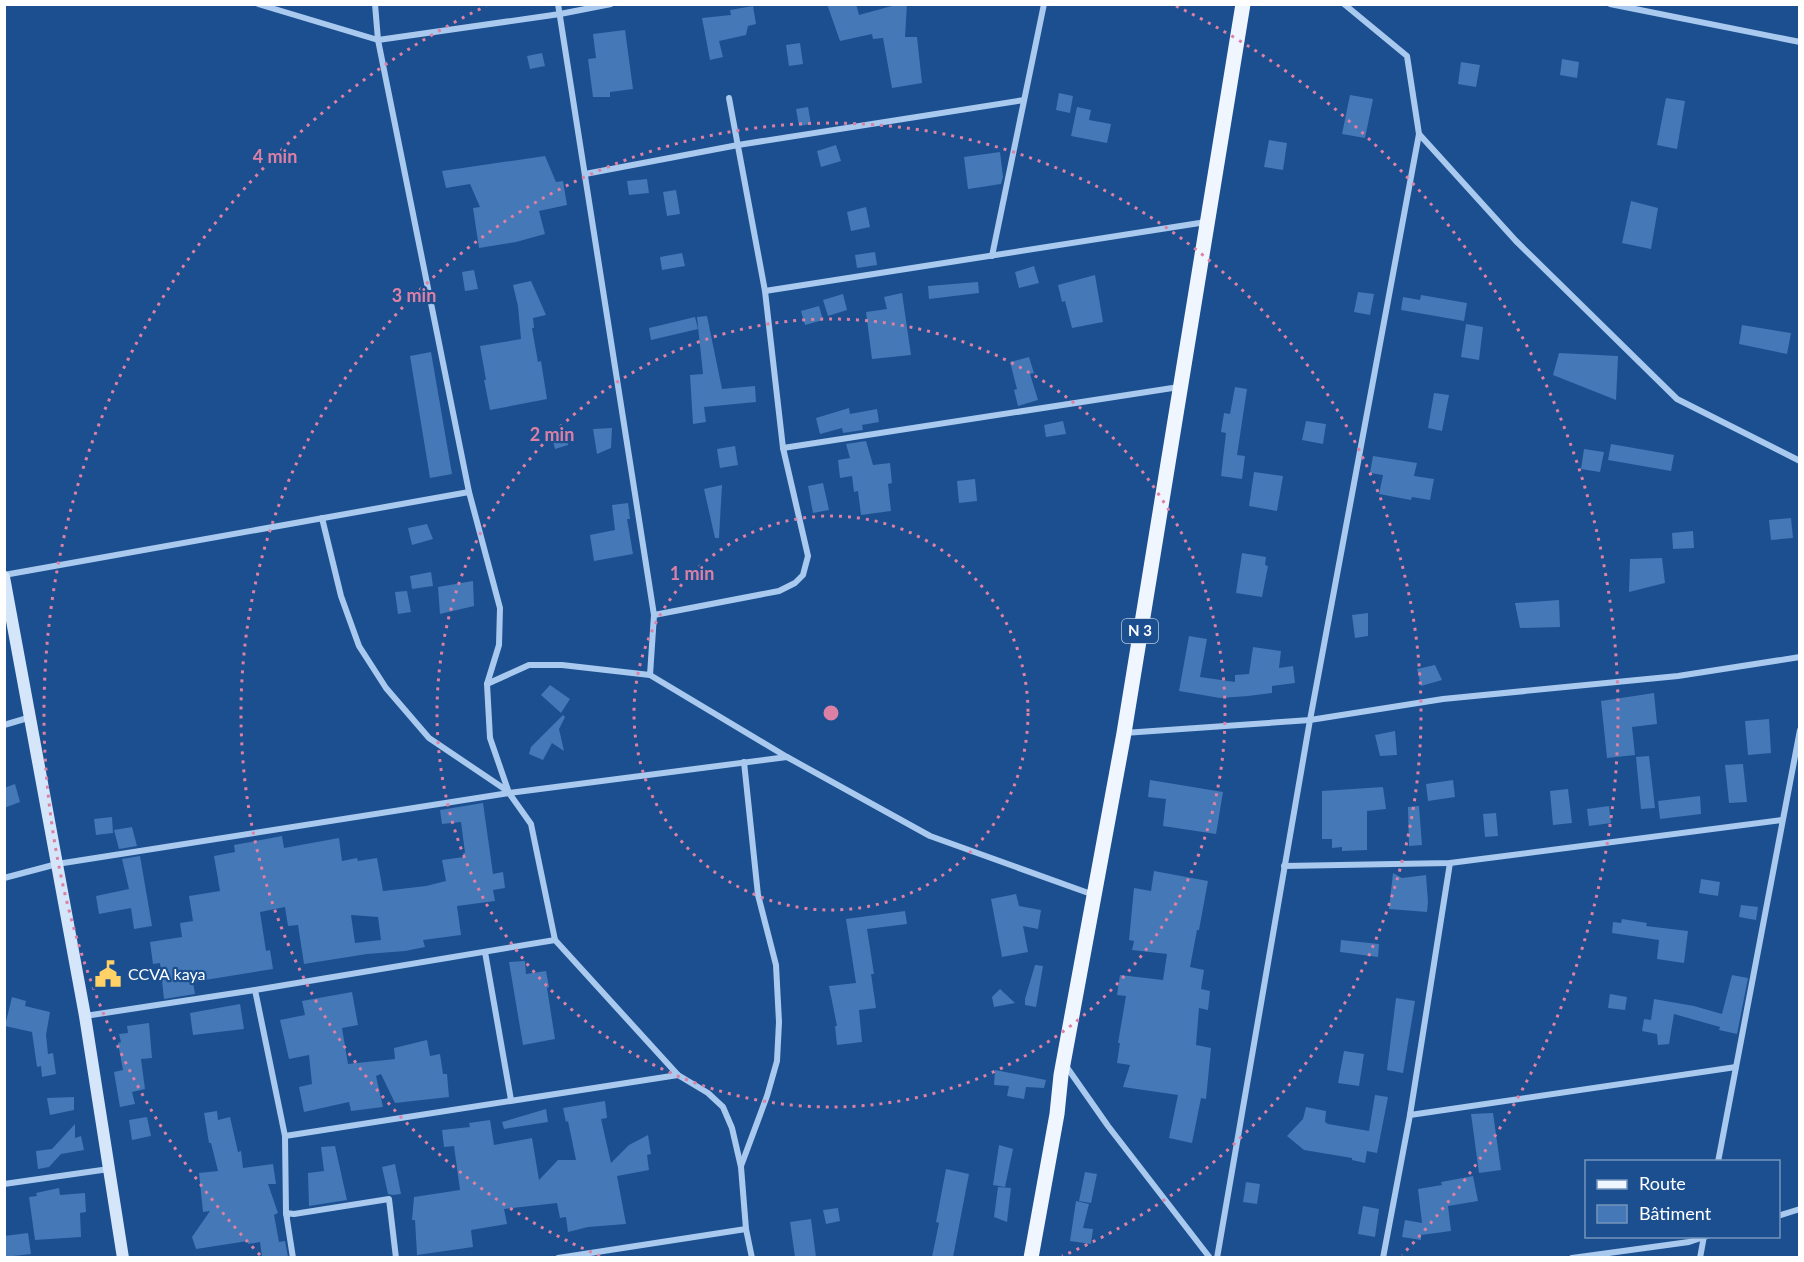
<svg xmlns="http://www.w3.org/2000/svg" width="1804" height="1262" viewBox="0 0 1804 1262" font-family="Lato,sans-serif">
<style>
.building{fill:#4478b7;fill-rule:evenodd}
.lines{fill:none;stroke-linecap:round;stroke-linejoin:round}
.street{stroke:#a9c9ee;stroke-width:6}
.secondary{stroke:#d6e6fa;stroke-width:12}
.primary{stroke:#f0f6ff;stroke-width:15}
.ring{fill:none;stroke:#dd80a5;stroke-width:3;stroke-dasharray:3 6}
.labels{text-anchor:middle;stroke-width:4.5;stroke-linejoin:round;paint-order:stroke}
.shield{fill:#1b4f8f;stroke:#bbcadd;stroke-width:1.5}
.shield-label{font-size:15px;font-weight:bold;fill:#fff}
.poi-label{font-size:16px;fill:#fff;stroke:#1b4f8f;text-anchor:start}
.centre{fill:#dd80a5;stroke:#1b4f8f;stroke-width:3}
.ring-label{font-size:18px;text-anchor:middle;font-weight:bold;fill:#dd80a5;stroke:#1b4f8f;stroke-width:4.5;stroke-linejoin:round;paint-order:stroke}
</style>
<rect width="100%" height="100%" fill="#1b4f8f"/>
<g class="building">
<polygon points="827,4 856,4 859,15 899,4 907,4 905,37 917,37 922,83 892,88 883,38 873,39 872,34 840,41"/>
<polygon points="753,6 756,24 748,26 746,35 719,41 723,57 710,60 702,18 731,15 730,10"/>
<polygon points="625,30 633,89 610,92 610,97 593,97 588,59 596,58 593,34"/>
<polygon points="800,43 803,64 789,66 786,45"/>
<polygon points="542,53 545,66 530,69 527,56"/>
<polygon points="1562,59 1579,62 1577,78 1560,75"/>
<polygon points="1461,62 1480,65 1476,87 1458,84"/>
<polygon points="1059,93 1073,96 1070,113 1056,110"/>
<polygon points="1350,95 1373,99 1365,138 1342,134"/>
<polygon points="1666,98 1685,101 1677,149 1657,145"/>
<polygon points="808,107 811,124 799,126 796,109"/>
<polygon points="1077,107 1091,110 1089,120 1111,124 1107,143 1071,136"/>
<polygon points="1269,140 1287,143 1283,170 1264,167"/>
<polygon points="836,145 841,161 821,167 817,151"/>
<polygon points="1000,152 1003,177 1001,184 968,189 964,157"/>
<polygon points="545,156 556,182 563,181 567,205 539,211 545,234 516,242 479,248 473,208 480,207 470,184 446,188 442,171"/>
<polygon points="647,179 649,193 629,195 627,181"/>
<polygon points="676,190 680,214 667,216 663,192"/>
<polygon points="1631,201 1658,208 1651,249 1622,243"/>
<polygon points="866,207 870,227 851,231 847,212"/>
<polygon points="875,252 877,265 857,268 855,255"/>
<polygon points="682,253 685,266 662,270 660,257"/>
<polygon points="1034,266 1039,283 1019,288 1015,272"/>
<polygon points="474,270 478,289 465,291 462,272"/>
<polygon points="1095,275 1103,322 1072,328 1065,301 1062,302 1058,285"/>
<polygon points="531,281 546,315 533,318 534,328 532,328 538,362 541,361 547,399 490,410 484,380 486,380 480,346 521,339 518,306 513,285"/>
<polygon points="978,282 979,293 929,299 928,286"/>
<polygon points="1358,292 1374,294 1370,315 1354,312"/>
<polygon points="902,293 911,355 872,359 866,312 887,309 884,297"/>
<polygon points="843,294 847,310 828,316 823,300"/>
<polygon points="1421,295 1467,303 1464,321 1401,310 1403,297 1420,300"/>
<polygon points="819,306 823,320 805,325 801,311"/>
<polygon points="707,316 722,389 755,386 756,402 704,407 706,422 693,424 690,375 703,374 697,317"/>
<polygon points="695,317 698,329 651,340 649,328"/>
<polygon points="1466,324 1483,327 1479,360 1461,357"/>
<polygon points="1742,325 1791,333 1787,354 1739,344"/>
<polygon points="431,352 452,474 430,478 410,356"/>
<polygon points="1559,353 1618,356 1616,400 1553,375"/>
<polygon points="1029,357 1034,373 1030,374 1038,400 1018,406 1014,390 1017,389 1010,362"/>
<polygon points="1235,387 1247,389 1237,455 1245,456 1242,479 1221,476 1226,433 1221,432 1224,413 1230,414"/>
<polygon points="1434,393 1449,395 1442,431 1428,428"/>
<polygon points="849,408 850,414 877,409 879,422 862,425 863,430 843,433 842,428 820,434 816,418"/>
<polygon points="1063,421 1066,434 1046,437 1044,425"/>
<polygon points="1306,421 1326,424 1323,444 1302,440"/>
<polygon points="612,428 611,448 597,454 593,429"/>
<polygon points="569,432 568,445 555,449 552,437"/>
<polygon points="866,441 873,465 890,463 892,483 888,484 891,511 861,515 858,491 854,492 852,476 840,478 838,460 850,458 846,444"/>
<polygon points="1611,444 1674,455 1671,471 1608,460"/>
<polygon points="735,446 738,465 720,468 717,449"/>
<polygon points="1584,449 1604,452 1600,472 1581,469"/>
<polygon points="1373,456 1417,463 1414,476 1434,479 1430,500 1412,497 1411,500 1379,494 1383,475 1370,473"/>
<polygon points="1254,472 1283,476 1277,511 1249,506"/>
<polygon points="975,479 977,501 959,503 957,481"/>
<polygon points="823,483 829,510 813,513 808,486"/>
<polygon points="722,485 719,538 715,538 704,489"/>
<polygon points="628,503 630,519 627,519 633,554 594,561 590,535 615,530 612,505"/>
<polygon points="1791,518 1793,538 1771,540 1769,520"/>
<polygon points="427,524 433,539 412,545 408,528"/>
<polygon points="1693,531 1694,548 1673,549 1672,533"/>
<polygon points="1242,553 1266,557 1265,565 1268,566 1262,597 1236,593"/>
<polygon points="1662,558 1665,583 1629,592 1630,559"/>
<polygon points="431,572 433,586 412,589 410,576"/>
<polygon points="473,581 474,606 440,614 438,587"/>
<polygon points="407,591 411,612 398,614 395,592"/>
<polygon points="1559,600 1560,627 1520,628 1515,603"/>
<polygon points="1368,613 1368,636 1355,638 1352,615"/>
<polygon points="1189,636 1207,639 1200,677 1235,682 1235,675 1249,674 1253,647 1281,651 1279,668 1293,666 1295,683 1272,686 1272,693 1248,696 1220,698 1179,691"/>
<polygon points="1435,665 1442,680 1421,686 1417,669"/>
<polygon points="550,685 570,699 561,713 541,695"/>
<polygon points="1654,693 1657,724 1632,727 1635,755 1607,758 1601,701"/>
<polygon points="563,715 565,717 559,729 564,751 552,743 543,760 529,754 531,747"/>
<polygon points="1769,719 1771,753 1748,755 1745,721"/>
<polygon points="1395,731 1397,755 1380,756 1375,735"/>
<polygon points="1649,756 1655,808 1641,809 1636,757"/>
<polygon points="1743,764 1747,802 1729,803 1725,765"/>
<polygon points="1150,780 1223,792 1216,834 1163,826 1166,799 1148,797"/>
<polygon points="1453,780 1455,797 1428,801 1426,784"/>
<polygon points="15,784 20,802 4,808 4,788"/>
<polygon points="1383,787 1386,809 1367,811 1367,850 1342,851 1342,847 1332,848 1332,839 1322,839 1322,791"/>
<polygon points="1568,789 1572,823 1553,825 1550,791"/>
<polygon points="1700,796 1701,814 1660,819 1658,801"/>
<path d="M483 803 493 874 503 872 505 888 493 890 495 901 457 906 461 935 423 940 425 947 405 951 367 954 304 964 298 925 288 926 285 907 260 912 266 951 270 950 273 969 193 982 195 994 164 999 160 963 153 964 150 942 182 937 180 923 193 921 189 896 220 891 214 856 235 852 234 845 282 836 284 848 339 838 342 861 357 858 358 861 377 858 383 891 426 886 446 881 442 860 464 857 463 853H465L461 822 442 824 440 810ZM351 915 378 917 381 940 355 943Z"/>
<polygon points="1419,806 1422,845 1409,846 1408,807"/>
<polygon points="1609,806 1611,823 1589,826 1587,809"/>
<polygon points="1496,813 1498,836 1485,837 1483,814"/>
<polygon points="112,817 113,833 96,835 94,819"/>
<polygon points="132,827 137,846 119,849 114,830"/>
<polygon points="140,856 152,926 134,929 131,908 99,914 96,896 129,889 122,859"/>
<polygon points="1154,871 1208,881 1199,930 1197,930 1190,967 1204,970 1201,989 1210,991 1208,1010 1199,1008 1196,1045 1211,1048 1206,1099 1201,1098 1192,1143 1169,1138 1178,1095 1123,1087 1130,1065 1117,1063 1120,1043 1118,1043 1126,996 1117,995 1120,975 1163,980 1167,954 1132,950 1134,941 1129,940 1134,888 1151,891"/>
<polygon points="1393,873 1402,878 1426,875 1428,902 1427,912 1389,909"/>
<polygon points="1701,879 1720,882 1718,896 1699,893"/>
<polygon points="1016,894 1019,906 1041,910 1038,929 1023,926 1028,952 1002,957 991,899"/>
<polygon points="1741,905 1758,907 1756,920 1739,917"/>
<polygon points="905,911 907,924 867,929 874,974 871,974 876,1008 859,1010 862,1042 837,1045 835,1026 837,1026 829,986 856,983 846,919"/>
<polygon points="1622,919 1647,923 1646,926 1688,931 1684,963 1657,959 1659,940 1612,933 1613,922 1621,923"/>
<polygon points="1341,940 1379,944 1378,957 1340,952"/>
<polygon points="525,961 526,974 546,971 549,987 547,988 555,1039 523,1045 509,962"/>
<polygon points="1035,965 1043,966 1036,1007 1025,1005 1025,999"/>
<polygon points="1732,975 1748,978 1737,1034 1719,1030 1720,1027 1674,1014 1669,1044 1658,1045 1657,1034 1642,1031 1644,1019 1651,1020 1654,999 1694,1006 1722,1014"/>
<polygon points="1000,989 1015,1003 994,1007 992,997"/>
<polygon points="352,992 358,1025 342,1028 348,1064 395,1059 394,1048 427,1040 430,1056 440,1054 443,1074 447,1074 449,1097 395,1103 381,1074 376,1076 383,1107 351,1111 349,1102 304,1112 299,1087 312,1084 309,1055 289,1059 280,1020 305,1015 302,1001"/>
<polygon points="1610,994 1627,997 1625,1010 1608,1008"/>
<polygon points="12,997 26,1001 25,1006 50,1012 46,1035 48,1054 53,1053 56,1074 42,1077 41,1066 37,1067 32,1032 5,1026"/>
<polygon points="1396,998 1415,1001 1403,1073 1387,1070"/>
<polygon points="240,1004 244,1029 193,1035 190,1013"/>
<polygon points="149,1023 152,1058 141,1059 145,1089 132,1092 135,1104 120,1107 114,1072 123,1070 118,1043 121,1042 119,1034 128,1033 127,1026"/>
<polygon points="1344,1051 1364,1054 1359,1086 1338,1083"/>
<polygon points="995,1070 1046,1080 1044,1088 1026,1087 1024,1099 1007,1096 1009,1086 994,1085"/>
<polygon points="1375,1095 1388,1097 1377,1153 1367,1151 1365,1163 1352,1160 1352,1158 1304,1150 1287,1136 1303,1119 1306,1107 1326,1111 1325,1122 1328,1124 1369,1131"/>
<polygon points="74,1097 74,1110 50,1115 47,1098"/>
<polygon points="605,1101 607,1118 601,1119 611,1163 629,1145 648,1135 651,1154 647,1155 649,1170 617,1176 626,1224 588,1227 568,1232 566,1217 560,1218 557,1203 504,1209 507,1224 471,1230 473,1247 417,1255 415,1220 412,1220 414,1197 460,1190 454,1146 444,1147 442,1130 470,1127 469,1123 490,1120 494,1145 532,1138 539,1180 558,1160 576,1160 568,1121 566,1122 563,1108"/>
<polygon points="546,1109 548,1122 504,1129 502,1122"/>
<polygon points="217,1111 218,1120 230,1117 238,1152 241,1151 243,1168 273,1164 276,1184 268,1184 278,1213 274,1215 279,1242 285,1241 288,1257 262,1257 260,1242 248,1244 248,1241 196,1249 192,1237 210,1211 203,1212 199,1173 218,1171 211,1143 209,1143 204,1113"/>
<polygon points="1493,1113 1501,1170 1479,1173 1471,1114"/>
<polygon points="147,1117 151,1136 132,1140 129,1120"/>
<polygon points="75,1124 75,1138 81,1136 84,1150 61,1154 49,1167 38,1169 36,1151 52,1149"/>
<polygon points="999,1145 1013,1149 1005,1187 993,1185"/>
<polygon points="335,1146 347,1200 309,1206 308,1173 324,1171 321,1147"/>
<polygon points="395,1164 401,1194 393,1195 388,1194 382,1167"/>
<polygon points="946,1169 969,1174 953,1257 932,1257 939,1223 936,1222"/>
<polygon points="1085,1172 1097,1174 1091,1203 1079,1201"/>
<polygon points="1473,1176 1478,1201 1448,1206 1451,1231 1421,1235 1421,1240 1402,1237 1405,1220 1422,1223 1418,1189 1442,1185 1441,1182"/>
<polygon points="1246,1182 1260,1184 1257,1204 1243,1202"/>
<polygon points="998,1187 1011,1188 1007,1222 994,1217"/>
<polygon points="59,1188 60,1195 85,1193 86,1212 80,1213 81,1237 35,1240 29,1197 37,1196 36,1193"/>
<polygon points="1076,1201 1089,1204 1083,1228 1093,1229 1091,1244 1070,1241"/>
<polygon points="1363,1206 1379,1209 1375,1237 1358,1234"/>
<polygon points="838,1208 840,1221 826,1224 823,1210"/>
<polygon points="811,1219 816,1257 795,1257 790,1222"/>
<polygon points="28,1233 31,1254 5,1257 4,1236"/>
</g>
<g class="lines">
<g class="street">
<polyline points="258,4 378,40 560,14 611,4"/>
<polyline points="375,4 378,40 469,492 500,608 499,645 487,684 490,738 509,793 531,824 555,940 678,1075 708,1093 723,1107 732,1128 741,1167 746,1229 752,1258"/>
<polyline points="558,4 654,615 650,675"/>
<polyline points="1344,4 1407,56 1419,134 1516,241 1677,399 1800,461"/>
<polyline points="1610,4 1800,42"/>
<polyline points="585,174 738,145 1024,100"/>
<polyline points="992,256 1044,4"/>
<polyline points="765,291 1206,222"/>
<polyline points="783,448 1179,387"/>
<polyline points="322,518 341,596 359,646 386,688 429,738 509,792"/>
<polyline points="4,575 469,492"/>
<polyline points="654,615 779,591 795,583 803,575 808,556 783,448 765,291 729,98"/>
<polyline points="487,684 529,665 562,665 650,675 787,757 930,836 1094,895"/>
<polyline points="4,725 31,717"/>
<polyline points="1124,733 1310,720 1443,699 1678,676 1800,657"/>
<polyline points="1284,866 1450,863 1782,820"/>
<polyline points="4,878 57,864 509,793 787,757"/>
<polyline points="485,952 511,1100"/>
<polyline points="255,990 285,1136 286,1213 293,1258"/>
<polyline points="85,1016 255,990 555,940"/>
<polyline points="1066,1066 1108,1126 1210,1258"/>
<polyline points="1410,1115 1736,1067"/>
<polyline points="285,1136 678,1075"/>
<polyline points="1718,1162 1800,730"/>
<polyline points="741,1166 767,1096 777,1061 779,1022 776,965 758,895 744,762"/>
<polyline points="4,1184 109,1169"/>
<polyline points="287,1216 286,1213 294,1214 389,1199 396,1258"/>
<polyline points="1778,1216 1800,1209"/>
<polyline points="558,1258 746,1229"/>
<polyline points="1217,1258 1310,720 1419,134"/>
<polyline points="1383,1258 1410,1115 1450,863"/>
<polyline points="1572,1258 1689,1242 1707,1236"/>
<polyline points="1700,1258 1704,1236"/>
</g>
<polyline class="secondary" points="4,577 85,1016 123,1258"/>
<polyline class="primary" points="1031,1258 1057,1114 1061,1075 1124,733 1243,4"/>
</g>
<g class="ring">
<circle cx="831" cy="713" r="197"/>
<circle cx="831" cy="713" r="394"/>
<path d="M600 1256A590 590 0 1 1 1062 1256"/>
<path d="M260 1255A787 787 0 0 1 486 6M1176 6A787 787 0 0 1 1402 1255"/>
</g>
<defs>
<symbol id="civic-bare" viewBox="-9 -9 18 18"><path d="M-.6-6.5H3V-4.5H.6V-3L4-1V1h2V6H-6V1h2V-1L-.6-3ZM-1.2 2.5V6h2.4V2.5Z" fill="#ffd166" stroke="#1b4f8f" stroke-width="2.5" paint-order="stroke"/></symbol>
</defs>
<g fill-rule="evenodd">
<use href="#civic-bare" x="89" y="955" width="38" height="38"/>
</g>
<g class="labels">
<rect class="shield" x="1122" y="619" width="36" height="24" rx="4.5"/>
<g class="shield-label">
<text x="1140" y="636">N 3</text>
</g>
<g class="poi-label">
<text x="128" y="980">CCVA kaya</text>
</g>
</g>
<circle cx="831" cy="713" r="9" class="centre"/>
<g class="ring-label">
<text x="275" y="163">4 min</text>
<text x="414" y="302">3 min</text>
<text x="552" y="441">2 min</text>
<text x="692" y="580">1 min</text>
</g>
<rect width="1804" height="1262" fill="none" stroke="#ffffff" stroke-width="12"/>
<rect x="1585" y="1160" width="195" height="78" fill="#1b4f8f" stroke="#7695bc" stroke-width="1.5"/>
<rect x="1597" y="1180" width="30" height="9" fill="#f0f6ff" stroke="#7695bc" stroke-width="1.5"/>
<text x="1639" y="1190" font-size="18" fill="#ffffff">Route</text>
<rect x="1597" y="1205" width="30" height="18" fill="#4478b7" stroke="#7695bc" stroke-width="1.5"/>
<text x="1639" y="1220" font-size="18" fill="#ffffff">Bâtiment</text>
</svg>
